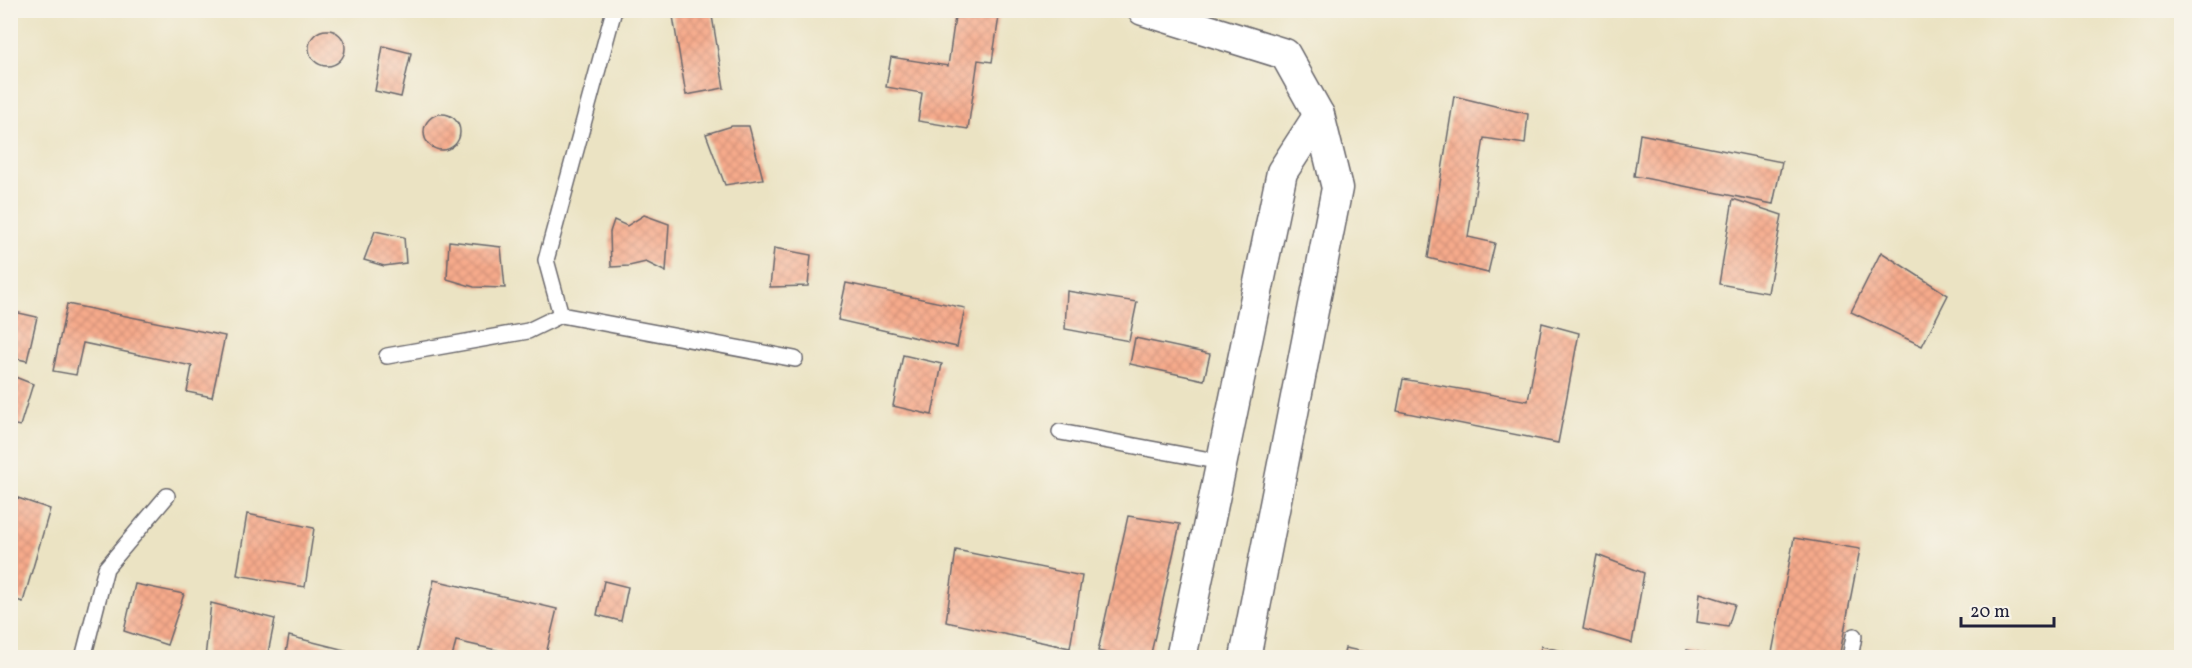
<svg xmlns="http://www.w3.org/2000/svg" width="2192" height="668" viewBox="0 0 2192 668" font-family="Vollkorn,serif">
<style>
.building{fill:url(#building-cross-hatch)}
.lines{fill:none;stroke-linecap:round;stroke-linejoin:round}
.service-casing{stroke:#68666b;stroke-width:18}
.minor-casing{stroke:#68666b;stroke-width:33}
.service{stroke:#fff;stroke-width:15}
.minor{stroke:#fff;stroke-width:30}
</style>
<defs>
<pattern id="building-cross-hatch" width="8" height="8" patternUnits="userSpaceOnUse" patternTransform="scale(1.5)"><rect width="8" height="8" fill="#f6aa8b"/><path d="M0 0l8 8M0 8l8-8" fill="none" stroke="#d39279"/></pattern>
</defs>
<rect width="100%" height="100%" fill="#f7f3e8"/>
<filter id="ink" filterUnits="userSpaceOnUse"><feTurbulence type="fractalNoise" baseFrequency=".0167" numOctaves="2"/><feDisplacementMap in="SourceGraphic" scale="12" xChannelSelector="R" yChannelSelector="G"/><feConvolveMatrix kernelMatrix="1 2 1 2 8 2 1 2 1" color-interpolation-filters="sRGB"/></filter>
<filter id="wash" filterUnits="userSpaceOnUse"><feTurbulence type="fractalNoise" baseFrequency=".008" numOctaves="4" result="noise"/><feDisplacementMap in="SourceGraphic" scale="24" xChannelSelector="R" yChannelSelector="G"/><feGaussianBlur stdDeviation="1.35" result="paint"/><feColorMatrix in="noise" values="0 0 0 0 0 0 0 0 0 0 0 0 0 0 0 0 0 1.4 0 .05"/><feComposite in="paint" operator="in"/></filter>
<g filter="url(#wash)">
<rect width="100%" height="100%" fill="#ebe3c3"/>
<g id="blocks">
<g class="building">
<polygon points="672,10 711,10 724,88 686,95"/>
<polygon points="956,10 1000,10 992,62 978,60 968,129 918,121 922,93 886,87 891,57 948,66"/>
<circle cx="327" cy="48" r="18"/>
<polygon points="383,46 411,53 401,97 375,91"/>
<polygon points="1454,96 1528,114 1525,144 1484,138 1468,237 1495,243 1488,273 1428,258"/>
<circle cx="442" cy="132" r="18"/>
<polygon points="732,126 749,126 763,179 725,185 706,134"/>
<polygon points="1640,134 1782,162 1773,204 1634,176"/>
<polygon points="1733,199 1782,215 1768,293 1719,284"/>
<polygon points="644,215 669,224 666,272 646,262 629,266 611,267 610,232 614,220 627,226"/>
<polygon points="375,231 404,237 406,263 384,266 364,260"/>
<polygon points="449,241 501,247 505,288 474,287 447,279"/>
<polygon points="774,248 811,255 808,286 770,287"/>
<polygon points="1881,252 1948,295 1922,346 1851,312"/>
<polygon points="846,283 965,308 957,347 838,320"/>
<polygon points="1067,291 1137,302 1129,341 1065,329"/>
<polygon points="67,304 225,336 212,397 187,392 192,366 83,343 76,375 53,371"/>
<polygon points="10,311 37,317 27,361 10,357"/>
<polygon points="1542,323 1579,333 1558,443 1397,411 1403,379 1528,401"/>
<polygon points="1135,338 1210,354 1204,380 1130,364"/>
<polygon points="903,355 942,364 932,415 893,406"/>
<polygon points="10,375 33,384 20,426 10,424"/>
<polygon points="15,497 50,509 23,602 10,598 10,508"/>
<polygon points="247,514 314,528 305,587 237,575"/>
<polygon points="1128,516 1180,524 1150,658 1127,658 1098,651"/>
<polygon points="1794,538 1860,549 1839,658 1771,658"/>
<polygon points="956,550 1082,576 1070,648 946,622"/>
<polygon points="1597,555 1644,573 1632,643 1583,629"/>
<polygon points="434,580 557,609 545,658 504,658 505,652 456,641 452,658 415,658"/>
<polygon points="604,581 628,587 621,621 597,615"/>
<polygon points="135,584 184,594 167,645 124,631"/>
<polygon points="1700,593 1735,604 1728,627 1697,622"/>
<polygon points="211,603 275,619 267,658 205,658"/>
<polygon points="289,636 361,654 360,658 285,658"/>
<polygon points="1541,646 1586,657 1585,658 1539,658"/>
<polygon points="1345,648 1385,656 1385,658 1343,658"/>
<polygon points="1687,650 1716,656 1715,658 1685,658"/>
</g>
</g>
</g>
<g filter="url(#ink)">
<use href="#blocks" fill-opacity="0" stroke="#68666b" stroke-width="1.5"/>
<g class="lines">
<defs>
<g id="service">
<polyline points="614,10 546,260 561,315 795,359"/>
<polyline points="387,356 528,331 561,315"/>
<polyline points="1060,432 1221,462"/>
<polyline points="83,658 106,568 167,496"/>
<polyline points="1850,658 1854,636"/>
</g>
<g id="minor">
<polyline points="1143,10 1285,54 1319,115 1337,188 1245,658"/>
<polyline points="1181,658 1282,172 1319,115"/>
</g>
</defs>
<use href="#service" class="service-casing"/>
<use href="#minor" class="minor-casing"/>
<use href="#service" class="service"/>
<use href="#minor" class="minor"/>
</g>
</g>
<rect width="2192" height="668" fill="none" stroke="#f7f3e8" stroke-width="36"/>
<path d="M1961 617v9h93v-9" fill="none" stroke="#22223b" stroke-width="3"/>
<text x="1970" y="617" font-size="18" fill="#22223b" stroke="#f7f3e8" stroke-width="4.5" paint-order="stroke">20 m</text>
</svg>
